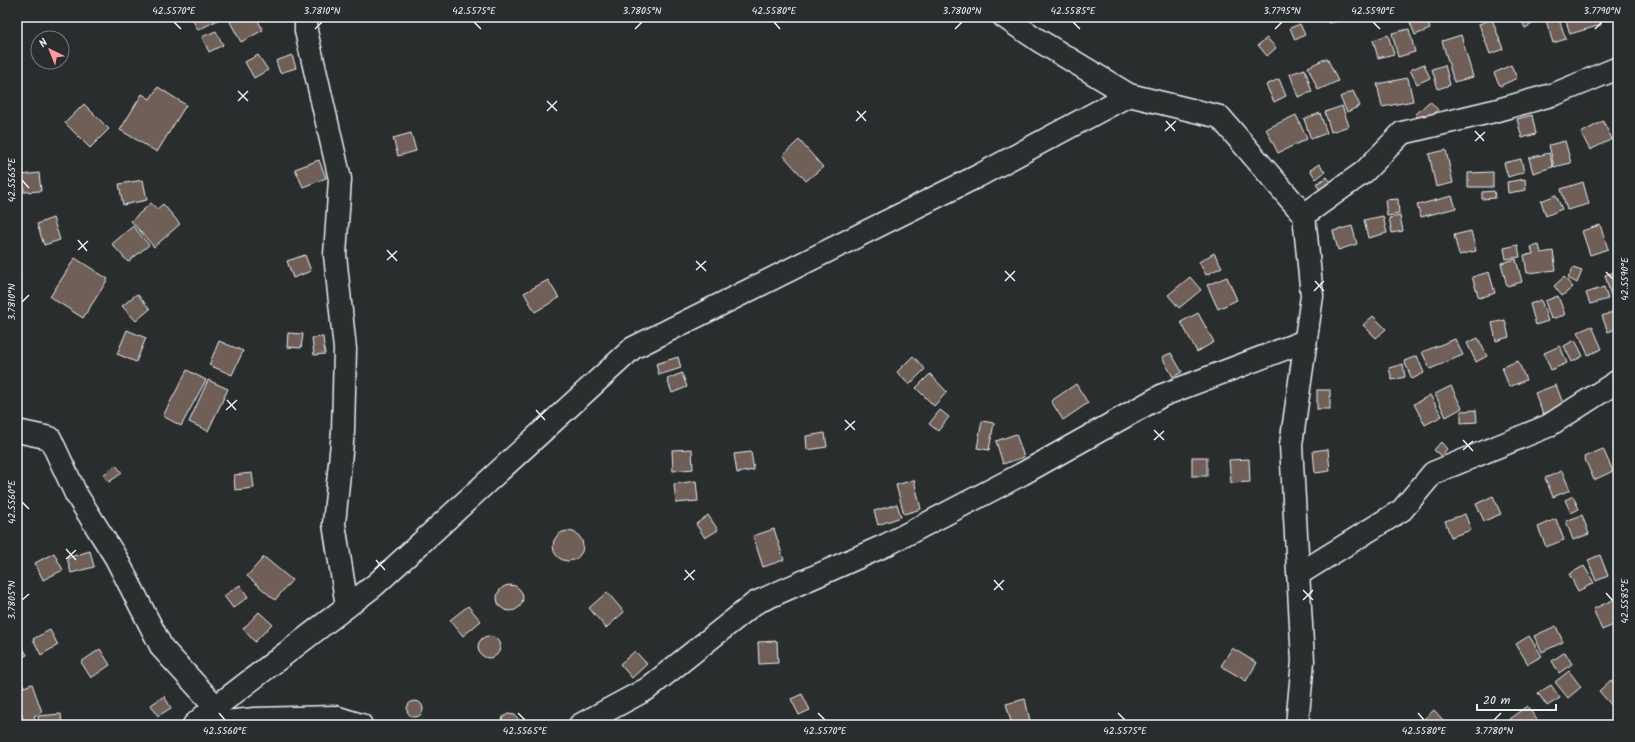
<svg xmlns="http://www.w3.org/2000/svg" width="1635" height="742" viewBox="0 0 1635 742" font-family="Kalam,sans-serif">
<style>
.building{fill:#6f5e57;stroke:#e8f1f8}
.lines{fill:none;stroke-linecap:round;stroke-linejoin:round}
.minor-casing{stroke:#e8f1f8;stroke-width:25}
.minor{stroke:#2a2d2e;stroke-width:22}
.ticks{fill:none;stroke:#e8f1f8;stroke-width:1.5}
.neatline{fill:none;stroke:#e8f1f8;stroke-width:1.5}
.ticks-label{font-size:10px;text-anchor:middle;fill:#e8f1f8}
</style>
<rect width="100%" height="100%" fill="#2a2d2e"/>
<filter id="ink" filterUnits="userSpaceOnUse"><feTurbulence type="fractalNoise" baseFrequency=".025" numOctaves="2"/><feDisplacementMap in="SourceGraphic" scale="8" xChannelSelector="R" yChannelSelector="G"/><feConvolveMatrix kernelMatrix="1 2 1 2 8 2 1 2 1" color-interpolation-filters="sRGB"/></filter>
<g filter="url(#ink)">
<g class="building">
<polygon points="191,17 216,17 218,20 198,30"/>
<polygon points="239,17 256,17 263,30 241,42 230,22"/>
<polygon points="1327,17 1338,17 1339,21 1328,23"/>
<polygon points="1408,17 1426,17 1430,29 1415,35"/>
<polygon points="1520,17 1540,17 1542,19 1525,28"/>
<polygon points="1545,17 1558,17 1566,39 1553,43"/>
<polygon points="1565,17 1599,17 1601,25 1570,34"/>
<polygon points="1492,19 1503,49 1490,54 1479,24"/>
<polygon points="1300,24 1305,35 1295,40 1290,28"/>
<polygon points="1409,29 1415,52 1398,57 1392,33"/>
<polygon points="216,31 223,45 209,52 202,37"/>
<polygon points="1388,35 1394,54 1378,58 1373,40"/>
<polygon points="1461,35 1473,77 1454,82 1442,41"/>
<polygon points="1267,38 1276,48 1267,56 1258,45"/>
<polygon points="258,55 268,70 254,78 245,62"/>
<polygon points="292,55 296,68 280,73 276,61"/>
<polygon points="1327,58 1338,81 1318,90 1308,67"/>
<polygon points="1424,64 1430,78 1417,84 1410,70"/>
<polygon points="1445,65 1450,85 1438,89 1432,69"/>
<polygon points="1511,65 1517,78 1500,86 1494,73"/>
<polygon points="1305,69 1312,92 1298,97 1290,74"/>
<polygon points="1408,78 1413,101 1382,107 1377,84"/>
<polygon points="1279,79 1286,96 1274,102 1266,85"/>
<polygon points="158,87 186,105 157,152 120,130 142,94 150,99"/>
<polygon points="1353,91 1360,106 1347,112 1340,97"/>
<polygon points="1430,101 1438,110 1424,124 1415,115"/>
<polygon points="84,104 109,129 90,148 65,123"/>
<polygon points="1342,106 1349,126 1331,132 1325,112"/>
<polygon points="1320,113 1327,133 1311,139 1304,119"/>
<polygon points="1296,115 1307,139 1278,153 1266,129"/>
<polygon points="1532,115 1536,134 1522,138 1517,119"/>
<polygon points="1603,121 1612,139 1590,150 1581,133"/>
<polygon points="411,133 416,151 398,156 393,138"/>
<polygon points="799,140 823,167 806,181 783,155"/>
<polygon points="1565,141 1571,163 1554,167 1549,145"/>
<polygon points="1446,150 1453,183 1436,187 1429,154"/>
<polygon points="1549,153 1553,167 1533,173 1529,158"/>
<polygon points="1521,159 1524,172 1508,177 1504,163"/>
<polygon points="319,160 326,178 303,187 295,169"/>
<polygon points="1319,164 1325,172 1316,179 1310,170"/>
<polygon points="1493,172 1493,187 1468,187 1468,173"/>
<polygon points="39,173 41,191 24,192 22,175"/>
<polygon points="1327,177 1333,186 1322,193 1316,184"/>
<polygon points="1525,179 1526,190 1508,193 1507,182"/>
<polygon points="143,180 147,200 123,205 119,184"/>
<polygon points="1583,182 1589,204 1567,210 1561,189"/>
<polygon points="1494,191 1495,198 1482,199 1482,192"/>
<polygon points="1556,195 1562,209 1546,216 1541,201"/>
<polygon points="1452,196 1456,208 1421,217 1417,205"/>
<polygon points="1398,199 1399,214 1387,216 1385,200"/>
<polygon points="151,203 157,209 163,204 180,224 154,247 131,221"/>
<polygon points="1383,216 1387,233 1368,238 1364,220"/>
<polygon points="1400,216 1403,231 1392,233 1389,218"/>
<polygon points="53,218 60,240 44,245 37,224"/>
<polygon points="1600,225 1608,249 1590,255 1582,231"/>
<polygon points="133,226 149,245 128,262 112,244"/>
<polygon points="1352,226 1357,244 1338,250 1333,231"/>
<polygon points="1471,231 1476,251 1459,255 1454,235"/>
<polygon points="1518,245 1520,257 1506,259 1504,248"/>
<polygon points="1539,245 1541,253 1553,251 1556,270 1527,273 1524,255 1533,254 1531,247"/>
<polygon points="1214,253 1222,267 1206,275 1199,262"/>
<polygon points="305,255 311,271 293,278 287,261"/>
<polygon points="75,258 108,279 83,318 50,297"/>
<polygon points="1516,259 1522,282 1507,286 1501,263"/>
<polygon points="1573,268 1582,271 1577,283 1568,278"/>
<polygon points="17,270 21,279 17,280"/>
<polygon points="1618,271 1618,293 1611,296 1605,275"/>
<polygon points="1489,272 1495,293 1479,298 1472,277"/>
<polygon points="1190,277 1201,290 1179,308 1168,295"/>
<polygon points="1227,277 1237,300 1218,309 1207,285"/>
<polygon points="1564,277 1573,287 1562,296 1554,286"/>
<polygon points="548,280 559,298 535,312 524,293"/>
<polygon points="1604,287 1608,299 1590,304 1586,293"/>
<polygon points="137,294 150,309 136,321 122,306"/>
<polygon points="1558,296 1565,315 1551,319 1545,301"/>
<polygon points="1541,300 1548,321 1536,325 1530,304"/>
<polygon points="1618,310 1618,328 1608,332 1602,316"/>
<polygon points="1198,313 1214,342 1197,352 1181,322"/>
<polygon points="1373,316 1386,329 1376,338 1363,325"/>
<polygon points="1505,320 1509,337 1496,341 1492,323"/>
<polygon points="1592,326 1602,349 1588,355 1578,332"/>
<polygon points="127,330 146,338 136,362 117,354"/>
<polygon points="288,333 303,334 301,348 287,347"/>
<polygon points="323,337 325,354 314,355 312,338"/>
<polygon points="1478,338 1487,356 1476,362 1467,343"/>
<polygon points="1455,339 1463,355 1430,369 1422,352"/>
<polygon points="1575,340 1583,356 1572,362 1564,346"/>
<polygon points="219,341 243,351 232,375 209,365"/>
<polygon points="1560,346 1567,363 1551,370 1544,353"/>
<polygon points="1171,353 1182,372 1173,377 1162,357"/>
<polygon points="913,356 925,369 909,385 897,372"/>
<polygon points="1417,356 1424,373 1412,379 1404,361"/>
<polygon points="678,357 681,368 659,375 656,364"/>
<polygon points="1518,361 1526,380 1509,387 1502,367"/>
<polygon points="1403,364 1405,377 1392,380 1389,368"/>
<polygon points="187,370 206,380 181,426 163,416"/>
<polygon points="682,373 687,387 672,393 667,379"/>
<polygon points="930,374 947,392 934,406 916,388"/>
<polygon points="208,380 228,389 208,431 189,422"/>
<polygon points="1076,384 1088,403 1063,420 1051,401"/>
<polygon points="1556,385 1564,406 1543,414 1535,393"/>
<polygon points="1451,386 1462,408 1446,417 1435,394"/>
<rect x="1317" y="390" width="13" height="19"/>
<polygon points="1430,395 1442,416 1425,425 1414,404"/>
<polygon points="940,410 949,417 938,431 929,424"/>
<polygon points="1476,410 1477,422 1461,423 1461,411"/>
<polygon points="982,421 994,423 989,450 977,448"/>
<polygon points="825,433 827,447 807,450 806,436"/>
<polygon points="1016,434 1024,457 1003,464 996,441"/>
<polygon points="1441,442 1447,449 1441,456 1434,450"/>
<polygon points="1618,443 1618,458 1613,445"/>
<polygon points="692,449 693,469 673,471 672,450"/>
<polygon points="1328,449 1330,471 1315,473 1313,451"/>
<polygon points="1603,449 1613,471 1594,480 1584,457"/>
<polygon points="751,452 754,470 737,473 734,454"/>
<rect x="1192" y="457" width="15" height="19"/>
<polygon points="1249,459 1250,482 1231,483 1229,460"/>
<polygon points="116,465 122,473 109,482 103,475"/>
<polygon points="1562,471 1570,490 1553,497 1545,478"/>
<polygon points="252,473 254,488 235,490 234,475"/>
<polygon points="914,480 921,509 904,514 896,485"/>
<polygon points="696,481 698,501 676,503 674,484"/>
<polygon points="1493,496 1501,514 1484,521 1476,504"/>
<polygon points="1573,496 1579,509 1571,513 1565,500"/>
<polygon points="897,504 901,517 878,525 874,511"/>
<polygon points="1465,514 1471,530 1451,537 1445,521"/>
<polygon points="708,515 718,530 705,538 696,524"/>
<polygon points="1582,515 1589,534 1573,540 1566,521"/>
<polygon points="1556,519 1564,540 1546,547 1538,527"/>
<polygon points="774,529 784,560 763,567 753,536"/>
<circle cx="568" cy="546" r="15"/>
<polygon points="90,551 94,567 71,573 67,558"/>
<polygon points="54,553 63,570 43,580 35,563"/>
<polygon points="1600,555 1608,576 1596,581 1588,560"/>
<polygon points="264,557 292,580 275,600 247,576"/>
<polygon points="1584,566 1594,583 1578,591 1569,574"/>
<polygon points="240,585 248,597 233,608 224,596"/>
<circle cx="510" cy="598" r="13"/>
<polygon points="607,592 624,612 606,628 589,608"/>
<polygon points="1615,599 1618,604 1618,623 1602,630 1593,609"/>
<polygon points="468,606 481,621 463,636 450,620"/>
<polygon points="259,612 272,624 255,642 243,629"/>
<polygon points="1556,626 1563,642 1542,652 1534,636"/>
<polygon points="50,630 58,645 41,655 33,639"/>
<polygon points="1529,636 1542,656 1528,664 1516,644"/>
<circle cx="489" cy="647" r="11"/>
<polygon points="17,637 27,655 17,660"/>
<polygon points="777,641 778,663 759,664 758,642"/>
<polygon points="1232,648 1257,663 1246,681 1221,666"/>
<polygon points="100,649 110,665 91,678 81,662"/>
<polygon points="635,651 647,664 632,678 620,664"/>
<polygon points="1565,652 1572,664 1559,673 1552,661"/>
<polygon points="1569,671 1581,687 1568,698 1555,682"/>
<polygon points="1611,680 1618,688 1618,704 1614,708 1599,691"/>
<polygon points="23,684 24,687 32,684 42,712 34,716 36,721 25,725 17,700 17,686"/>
<polygon points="1551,685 1560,698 1547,706 1538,693"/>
<polygon points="802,694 810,710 799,715 791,699"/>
<polygon points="164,696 171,708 158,716 151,705"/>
<polygon points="1025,699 1030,721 1012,725 1006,704"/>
<circle cx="415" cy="709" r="8"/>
<polygon points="1527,706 1538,721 1532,725 1513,725 1509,719"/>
<polygon points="1434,710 1443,720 1438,725 1429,725 1424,719"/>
<polygon points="61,714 62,725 39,725 38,716"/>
<polygon points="508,714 515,715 519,720 520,725 500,725 503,717"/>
</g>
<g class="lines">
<defs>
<g id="minor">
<polyline points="306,17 306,31 340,179 335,255 345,349 343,432 334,524 347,606"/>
<polyline points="1004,17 1038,40 1129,95 1220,117 1304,215 1312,296 1291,445 1303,661 1297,725"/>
<polyline points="1304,215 1364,172 1402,133 1494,111 1555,94 1618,68"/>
<polyline points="17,431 50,438 76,494 116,558 162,648 216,707"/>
<polyline points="1299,574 1402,510 1433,473 1548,426 1618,381"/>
<polyline points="194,725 204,716 375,585 633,348 978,176 1129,95"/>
<polyline points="195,725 255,719 335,717 361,725"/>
<polyline points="580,725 647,689 755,603 886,545 1022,474 1163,395 1305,341"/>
</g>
</defs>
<use href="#minor" class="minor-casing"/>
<use href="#minor" class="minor"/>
</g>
</g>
<path class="ticks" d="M174 22 181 29M474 22 481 29M774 22 780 29M1073 22 1080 29M1373 22 1380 29M315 29 322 22M635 29 642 22M955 29 962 22M1275 29 1282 22M1595 29 1602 22M238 91 248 101M238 101 248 91M547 101 557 111M547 111 557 101M857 111 866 121M856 121 866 111M1166 121 1175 131M1165 131 1176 121M1475 131 1484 141M1475 141 1485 132M22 180 29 188M78 240 87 251M78 250 88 241M387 250 397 261M387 260 397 251M696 261 706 271M696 270 706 261M1005 271 1015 281M1606 272 1613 279M1005 281 1015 271M1315 281 1324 291M1314 291 1324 281M22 302 29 295M227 400 236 410M226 410 237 400M536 410 545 420M536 420 546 410M845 420 855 430M845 430 855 421M1154 430 1164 440M1154 440 1164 431M1463 440 1473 451M1463 450 1473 441M22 502 29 509M66 549 76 560M66 559 76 550M376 560 385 570M375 569 385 560M685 570 694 580M684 580 695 570M994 580 1003 590M994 590 1004 580M1303 590 1313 600M1606 593 1613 601M22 600 29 594M1303 600 1313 590M219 713 225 720M518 713 525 720M818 713 825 720M1118 713 1125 720M1418 713 1424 720M1494 720 1501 713"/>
<rect width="1635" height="742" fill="none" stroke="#2a2d2e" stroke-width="44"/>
<g transform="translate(50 50) rotate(317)"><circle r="19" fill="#2a2d2e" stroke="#767b7f"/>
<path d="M0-3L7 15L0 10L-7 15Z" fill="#ff9aa2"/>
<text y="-6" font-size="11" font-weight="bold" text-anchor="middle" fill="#e8f1f8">N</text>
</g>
<path d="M1477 704v6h79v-6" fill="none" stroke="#e8f1f8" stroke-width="2"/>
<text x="1483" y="704" font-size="12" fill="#e8f1f8" stroke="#2a2d2e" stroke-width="3" paint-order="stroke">20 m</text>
<rect x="22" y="22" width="1591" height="698" class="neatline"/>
<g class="ticks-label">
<text x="174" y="14">42.5570°E</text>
<text x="322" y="14">3.7810°N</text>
<text x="474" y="14">42.5575°E</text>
<text x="642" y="14">3.7805°N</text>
<text x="774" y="14">42.5580°E</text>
<text x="962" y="14">3.7800°N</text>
<text x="1073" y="14">42.5585°E</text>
<text x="1282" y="14">3.7795°N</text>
<text x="1373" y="14">42.5590°E</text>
<text x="1602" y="14">3.7790°N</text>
<text transform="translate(11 180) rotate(-90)" y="4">42.5565°E</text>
<text transform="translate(1624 279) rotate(-90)" y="4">42.5590°E</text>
<text transform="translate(11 302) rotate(-90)" y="4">3.7810°N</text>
<text transform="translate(11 502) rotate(-90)" y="4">42.5560°E</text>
<text transform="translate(11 600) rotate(-90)" y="4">3.7805°N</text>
<text transform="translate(1624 601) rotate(-90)" y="4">42.5585°E</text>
<text x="225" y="734">42.5560°E</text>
<text x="525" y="734">42.5565°E</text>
<text x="825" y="734">42.5570°E</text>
<text x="1125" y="734">42.5575°E</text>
<text x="1424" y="734">42.5580°E</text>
<text x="1494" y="734">3.7780°N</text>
</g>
</svg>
